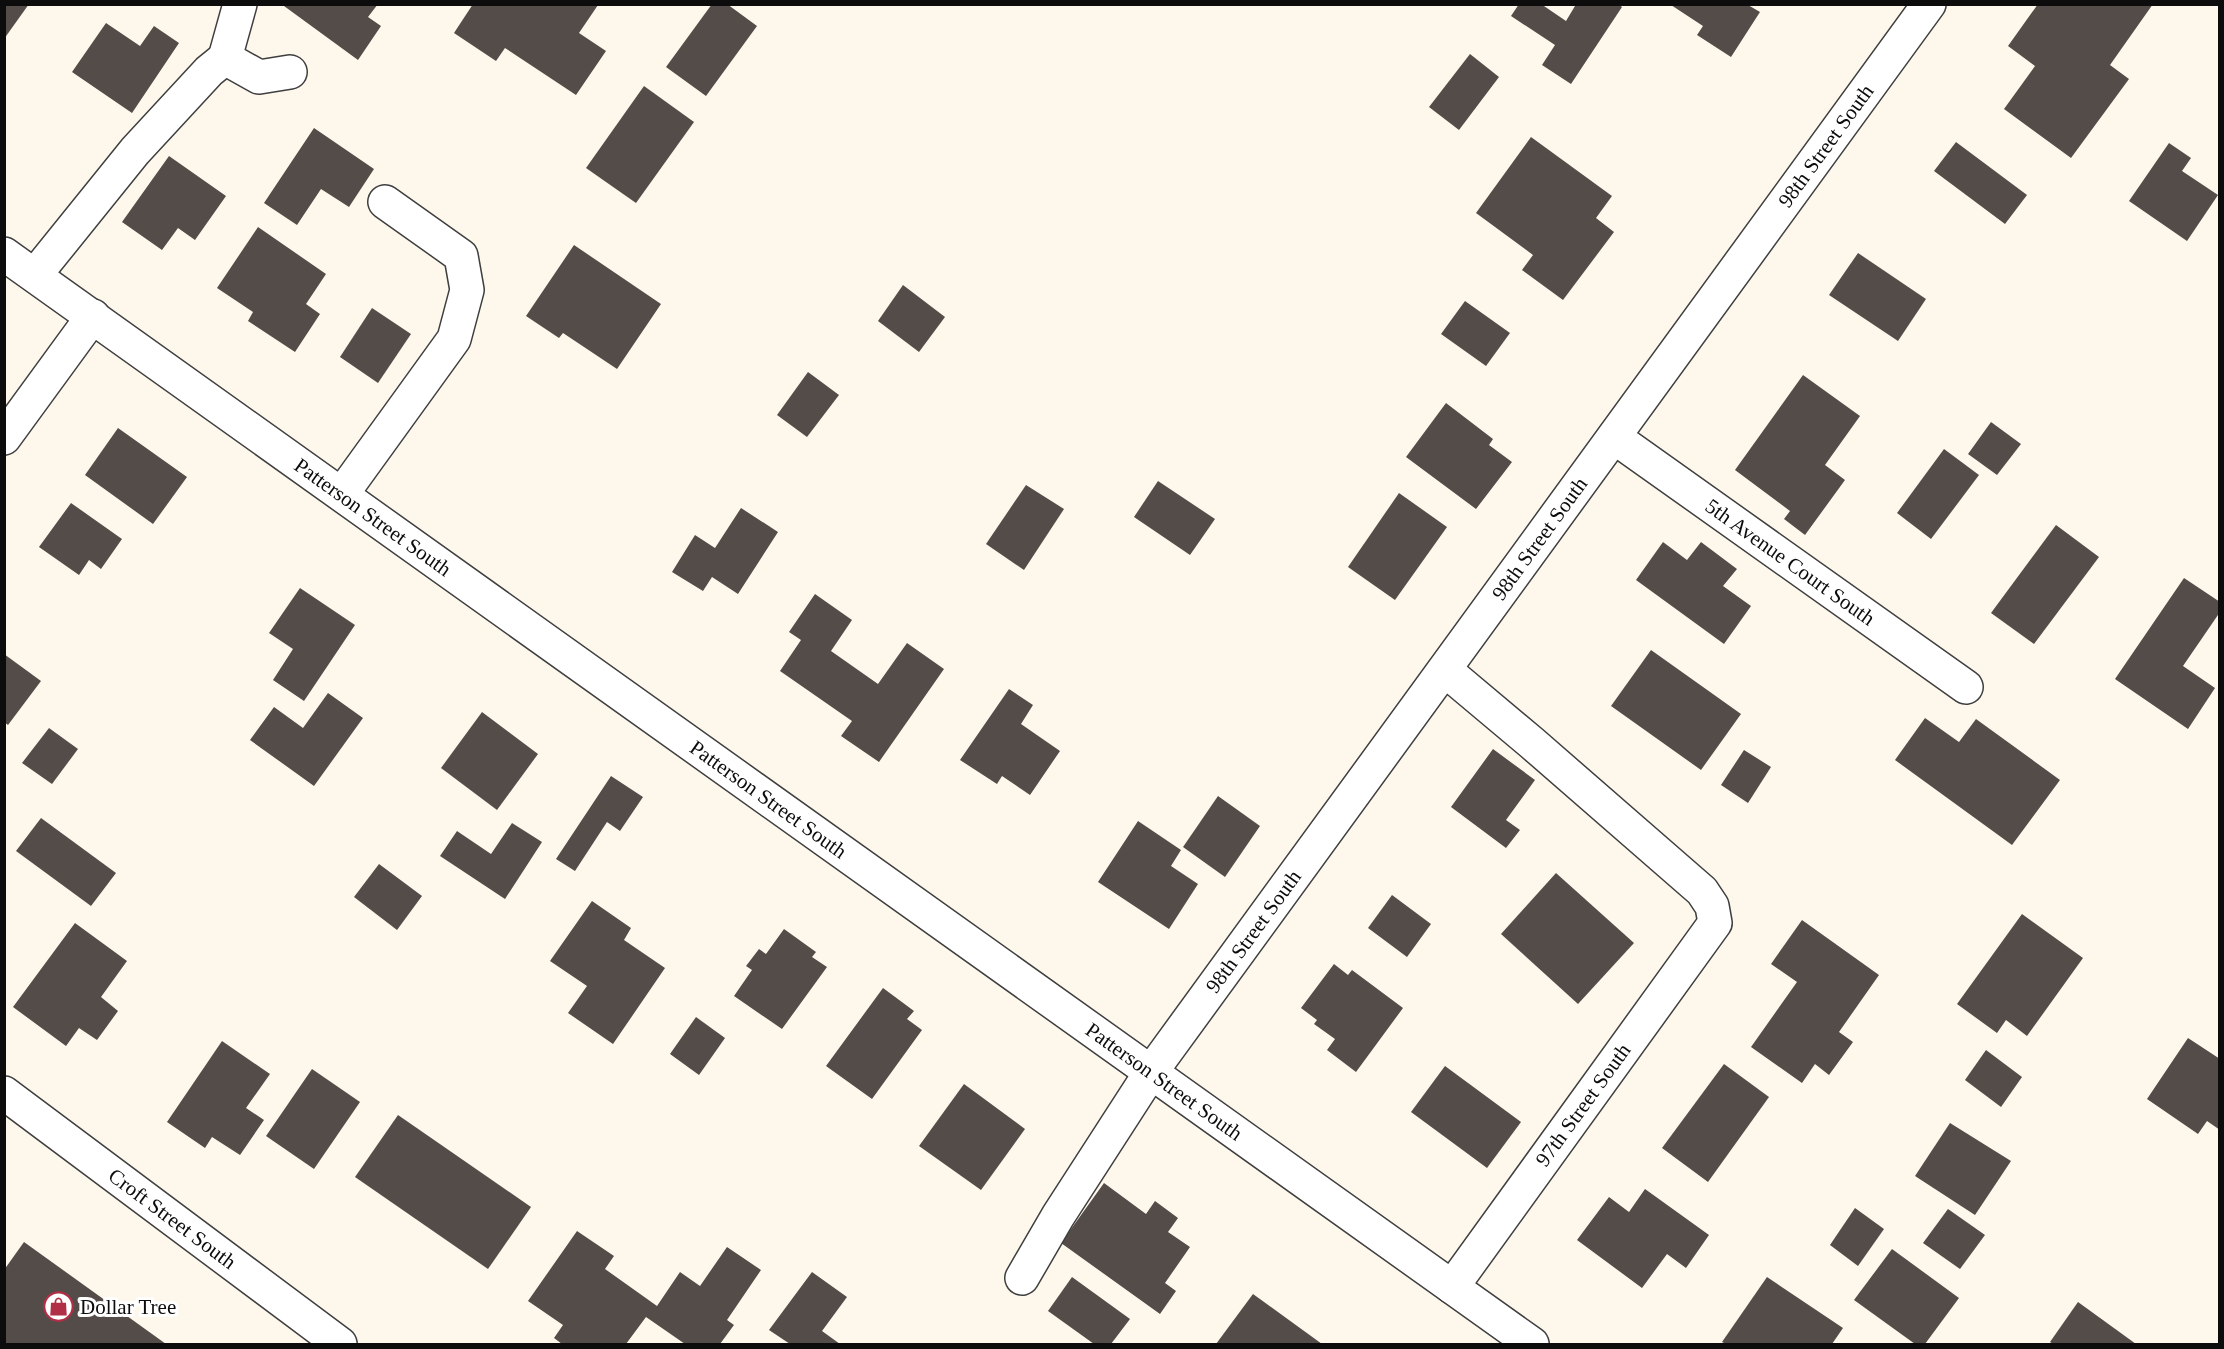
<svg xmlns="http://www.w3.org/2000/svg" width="2224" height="1349" viewBox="0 0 2224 1349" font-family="Georgia,serif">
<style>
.building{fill:#544c49}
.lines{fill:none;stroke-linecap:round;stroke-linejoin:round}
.minor-casing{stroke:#3f3f3f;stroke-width:36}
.minor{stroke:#fff;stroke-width:33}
.labels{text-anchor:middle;stroke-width:6;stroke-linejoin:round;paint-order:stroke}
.street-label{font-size:21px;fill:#0c0c0c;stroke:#fff}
.poi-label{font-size:21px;fill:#0c0c0c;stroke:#fff;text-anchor:start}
</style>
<rect width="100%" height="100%" fill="#fef8ec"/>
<g class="building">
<polygon points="4,4 29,4 4,39"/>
<polygon points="285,4 378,4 368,17 381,26 358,60 284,6"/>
<polygon points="473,4 596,4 598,5 579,33 606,51 576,95 505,48 496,61 454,33"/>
<polygon points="712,4 727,4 757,26 706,96 666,67"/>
<polygon points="1519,4 1541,4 1566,21 1575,6 1573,4 1618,4 1622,7 1571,84 1542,65 1555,45 1511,16"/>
<polygon points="2038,4 2153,4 2110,65 2129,79 2071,158 2004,109 2035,66 2008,46"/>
<polygon points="1671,5 1748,5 1760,12 1731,57 1697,35 1703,26"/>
<polygon points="106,23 140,46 154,26 179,43 132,113 72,72"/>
<polygon points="1470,54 1499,77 1459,130 1429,107"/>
<polygon points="644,86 694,122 636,203 586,168"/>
<polygon points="314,128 374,169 349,207 321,189 297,225 264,203"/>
<polygon points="1531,137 1612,196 1596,218 1614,232 1563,300 1522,270 1533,255 1476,213"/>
<polygon points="1956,142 2027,195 2005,224 1934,171"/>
<polygon points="2169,143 2191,158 2182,171 2218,195 2187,241 2129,201"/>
<polygon points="169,156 226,196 195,240 178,228 162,250 122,222"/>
<polygon points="258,227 326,274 306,304 320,314 295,352 248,321 253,312 217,288"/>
<polygon points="574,245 661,304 617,369 563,333 559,338 526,316"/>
<polygon points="1858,253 1926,299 1898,341 1829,295"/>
<polygon points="903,285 945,317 919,352 878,321"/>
<polygon points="1465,301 1510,333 1486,366 1441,334"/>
<polygon points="372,308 411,334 378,383 340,357"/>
<polygon points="808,372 839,395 807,437 777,415"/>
<polygon points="1803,375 1860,416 1825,465 1845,480 1805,535 1784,519 1790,511 1735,470"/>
<polygon points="1446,403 1493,439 1489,445 1512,462 1476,509 1406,457"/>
<polygon points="1991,422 2021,444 1997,475 1968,454"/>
<polygon points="118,428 187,477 153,524 85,475"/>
<polygon points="1944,449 1979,475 1931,539 1897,513"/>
<polygon points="1158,481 1215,519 1190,555 1134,517"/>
<polygon points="1026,485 1064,509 1024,570 986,544"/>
<polygon points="1399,493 1447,527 1395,600 1348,567"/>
<polygon points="71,503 122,539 101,569 89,560 79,575 39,547"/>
<polygon points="741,508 778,532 738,594 712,577 703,591 672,572 695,535 715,548"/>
<polygon points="2056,525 2099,557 2034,644 1991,613"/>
<polygon points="1663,542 1687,560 1701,542 1737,569 1723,586 1751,606 1724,644 1636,580"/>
<polygon points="2184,578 2220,602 2220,612 2183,666 2215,688 2188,729 2115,679"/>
<polygon points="300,588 355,625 304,701 273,680 293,649 269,633"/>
<polygon points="815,594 852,620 831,651 878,684 907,643 944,669 879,762 841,736 852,721 780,671 801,640 789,632"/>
<polygon points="1651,650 1741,714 1701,770 1611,706"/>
<polygon points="4,654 41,681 8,725 4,722"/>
<polygon points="1009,689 1033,705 1021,724 1060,751 1030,795 1002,776 997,784 960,760"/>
<polygon points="328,693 363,718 314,786 250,740 274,707 303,728"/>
<polygon points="482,712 538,754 497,810 441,768"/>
<polygon points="1925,718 1959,742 1976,719 2060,780 2012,845 1895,760"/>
<polygon points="49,728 78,749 52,784 22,763"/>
<polygon points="1493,749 1535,780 1506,820 1520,830 1506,848 1451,807"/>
<polygon points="1744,750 1771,767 1748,803 1721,785"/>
<polygon points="611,776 643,797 620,831 607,822 575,871 556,859"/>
<polygon points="1218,796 1260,826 1225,877 1183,847"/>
<polygon points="41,818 116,873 91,906 16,851"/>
<polygon points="1138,821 1181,850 1171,866 1198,884 1169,929 1098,882"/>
<polygon points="512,823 542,842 505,899 440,856 457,831 491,854"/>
<polygon points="379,864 422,896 397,930 354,897"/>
<polygon points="1556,873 1634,943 1578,1004 1501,934"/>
<polygon points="1392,895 1431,924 1407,957 1368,928"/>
<polygon points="592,901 631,928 624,940 665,968 613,1044 568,1013 587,986 550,961"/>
<polygon points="2022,914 2083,958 2027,1036 2006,1020 1997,1033 1957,1004"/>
<polygon points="1802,920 1879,975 1839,1032 1853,1042 1829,1075 1815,1064 1802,1083 1751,1047 1797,982 1771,964"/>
<polygon points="75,923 127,961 101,997 118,1011 97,1040 79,1028 66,1046 13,1007"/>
<polygon points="784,929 816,952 812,957 827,967 782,1029 734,996 752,970 746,966 759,949 766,954"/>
<polygon points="1334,964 1348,975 1352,970 1403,1008 1356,1072 1327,1050 1335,1039 1314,1024 1317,1020 1301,1008"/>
<polygon points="883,988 914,1011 907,1019 922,1030 872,1099 826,1066"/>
<polygon points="696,1017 725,1038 699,1075 670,1054"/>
<polygon points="2188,1038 2220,1059 2220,1130 2207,1121 2198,1134 2147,1099"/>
<polygon points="222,1041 270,1074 246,1108 264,1120 240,1155 212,1137 205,1148 167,1122"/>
<polygon points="1986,1050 2022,1077 2001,1107 1965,1080"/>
<polygon points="1724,1064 1769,1097 1708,1182 1662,1148"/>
<polygon points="1445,1066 1521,1122 1487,1168 1411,1112"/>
<polygon points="312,1069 360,1102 314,1169 266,1136"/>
<polygon points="964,1084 1025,1129 981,1190 919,1146"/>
<polygon points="398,1115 531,1207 488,1269 355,1177"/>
<polygon points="1950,1123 2011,1161 1975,1215 1915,1176"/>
<polygon points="1104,1183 1146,1214 1155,1201 1178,1218 1168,1232 1190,1247 1165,1283 1176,1291 1160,1314 1061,1243"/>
<polygon points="1645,1189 1709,1235 1686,1268 1667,1254 1642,1288 1577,1240 1609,1197 1629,1212"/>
<polygon points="1855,1208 1884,1229 1858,1266 1830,1245"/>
<polygon points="1948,1209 1985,1235 1960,1269 1923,1243"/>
<polygon points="577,1231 614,1256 605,1269 657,1306 680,1272 700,1286 727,1247 761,1270 727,1320 734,1325 720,1344 685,1344 646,1317 626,1344 588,1344 585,1343 584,1344 562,1344 554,1338 563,1325 528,1301"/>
<polygon points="24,1242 166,1344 4,1344 4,1270"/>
<polygon points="1892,1249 1959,1298 1925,1344 1915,1344 1854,1300"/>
<polygon points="812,1272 847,1297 822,1331 840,1344 790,1344 769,1330"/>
<polygon points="1072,1277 1130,1319 1111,1344 1094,1344 1048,1311"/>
<polygon points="1767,1277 1843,1328 1832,1344 1726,1344 1722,1342"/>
<polygon points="1253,1294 1322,1344 1216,1344"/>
<polygon points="2078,1302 2136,1344 2053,1344 2050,1342"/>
</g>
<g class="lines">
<defs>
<g id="minor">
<polyline points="225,58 240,4"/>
<path id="s1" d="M4 254 1532 1344"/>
<polyline points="35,275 135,151 209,71 225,58 259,77 290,72"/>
<path id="s2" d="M1614 437 1966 687"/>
<polyline points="4,438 93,316"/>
<polyline points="342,494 454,339 467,290 461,256 385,202"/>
<polyline points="1445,670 1532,743 1702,891 1712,906 1715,923 1452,1287"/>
<path id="s3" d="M4 1093 340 1344"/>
<path id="s4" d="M1022 1278 1058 1216 1151 1072 1929 4"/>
</g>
</defs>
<use href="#minor" class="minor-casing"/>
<use href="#minor" class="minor"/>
</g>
<defs>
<symbol id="shop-ring" viewBox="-11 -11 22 22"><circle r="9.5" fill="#fff" stroke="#b12f46" stroke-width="1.5"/><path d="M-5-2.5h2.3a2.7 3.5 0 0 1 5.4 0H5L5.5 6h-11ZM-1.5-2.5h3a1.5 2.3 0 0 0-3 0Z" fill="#b12f46"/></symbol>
</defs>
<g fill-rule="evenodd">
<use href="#shop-ring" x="42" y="1290" width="33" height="33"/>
</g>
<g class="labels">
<g class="street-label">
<text dy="7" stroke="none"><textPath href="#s4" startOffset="1389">98th Street South</textPath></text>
<text dy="7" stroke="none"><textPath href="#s1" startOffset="453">Patterson Street South</textPath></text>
<text dy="7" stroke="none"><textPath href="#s4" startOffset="903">98th Street South</textPath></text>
<text dy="7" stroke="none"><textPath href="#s2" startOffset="216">5th Avenue Court South</textPath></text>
<text dy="7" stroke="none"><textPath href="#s1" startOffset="939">Patterson Street South</textPath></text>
<text dy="7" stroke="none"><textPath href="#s4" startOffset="417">98th Street South</textPath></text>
<text dy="7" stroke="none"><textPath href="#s1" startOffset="1425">Patterson Street South</textPath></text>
<text transform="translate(1583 1105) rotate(-54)" y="7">97th Street South</text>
<text dy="7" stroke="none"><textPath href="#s3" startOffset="210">Croft Street South</textPath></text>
</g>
<g class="poi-label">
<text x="80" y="1314">Dollar Tree</text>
</g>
</g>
<rect width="2224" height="1349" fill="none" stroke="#0c0c0c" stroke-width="12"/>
</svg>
